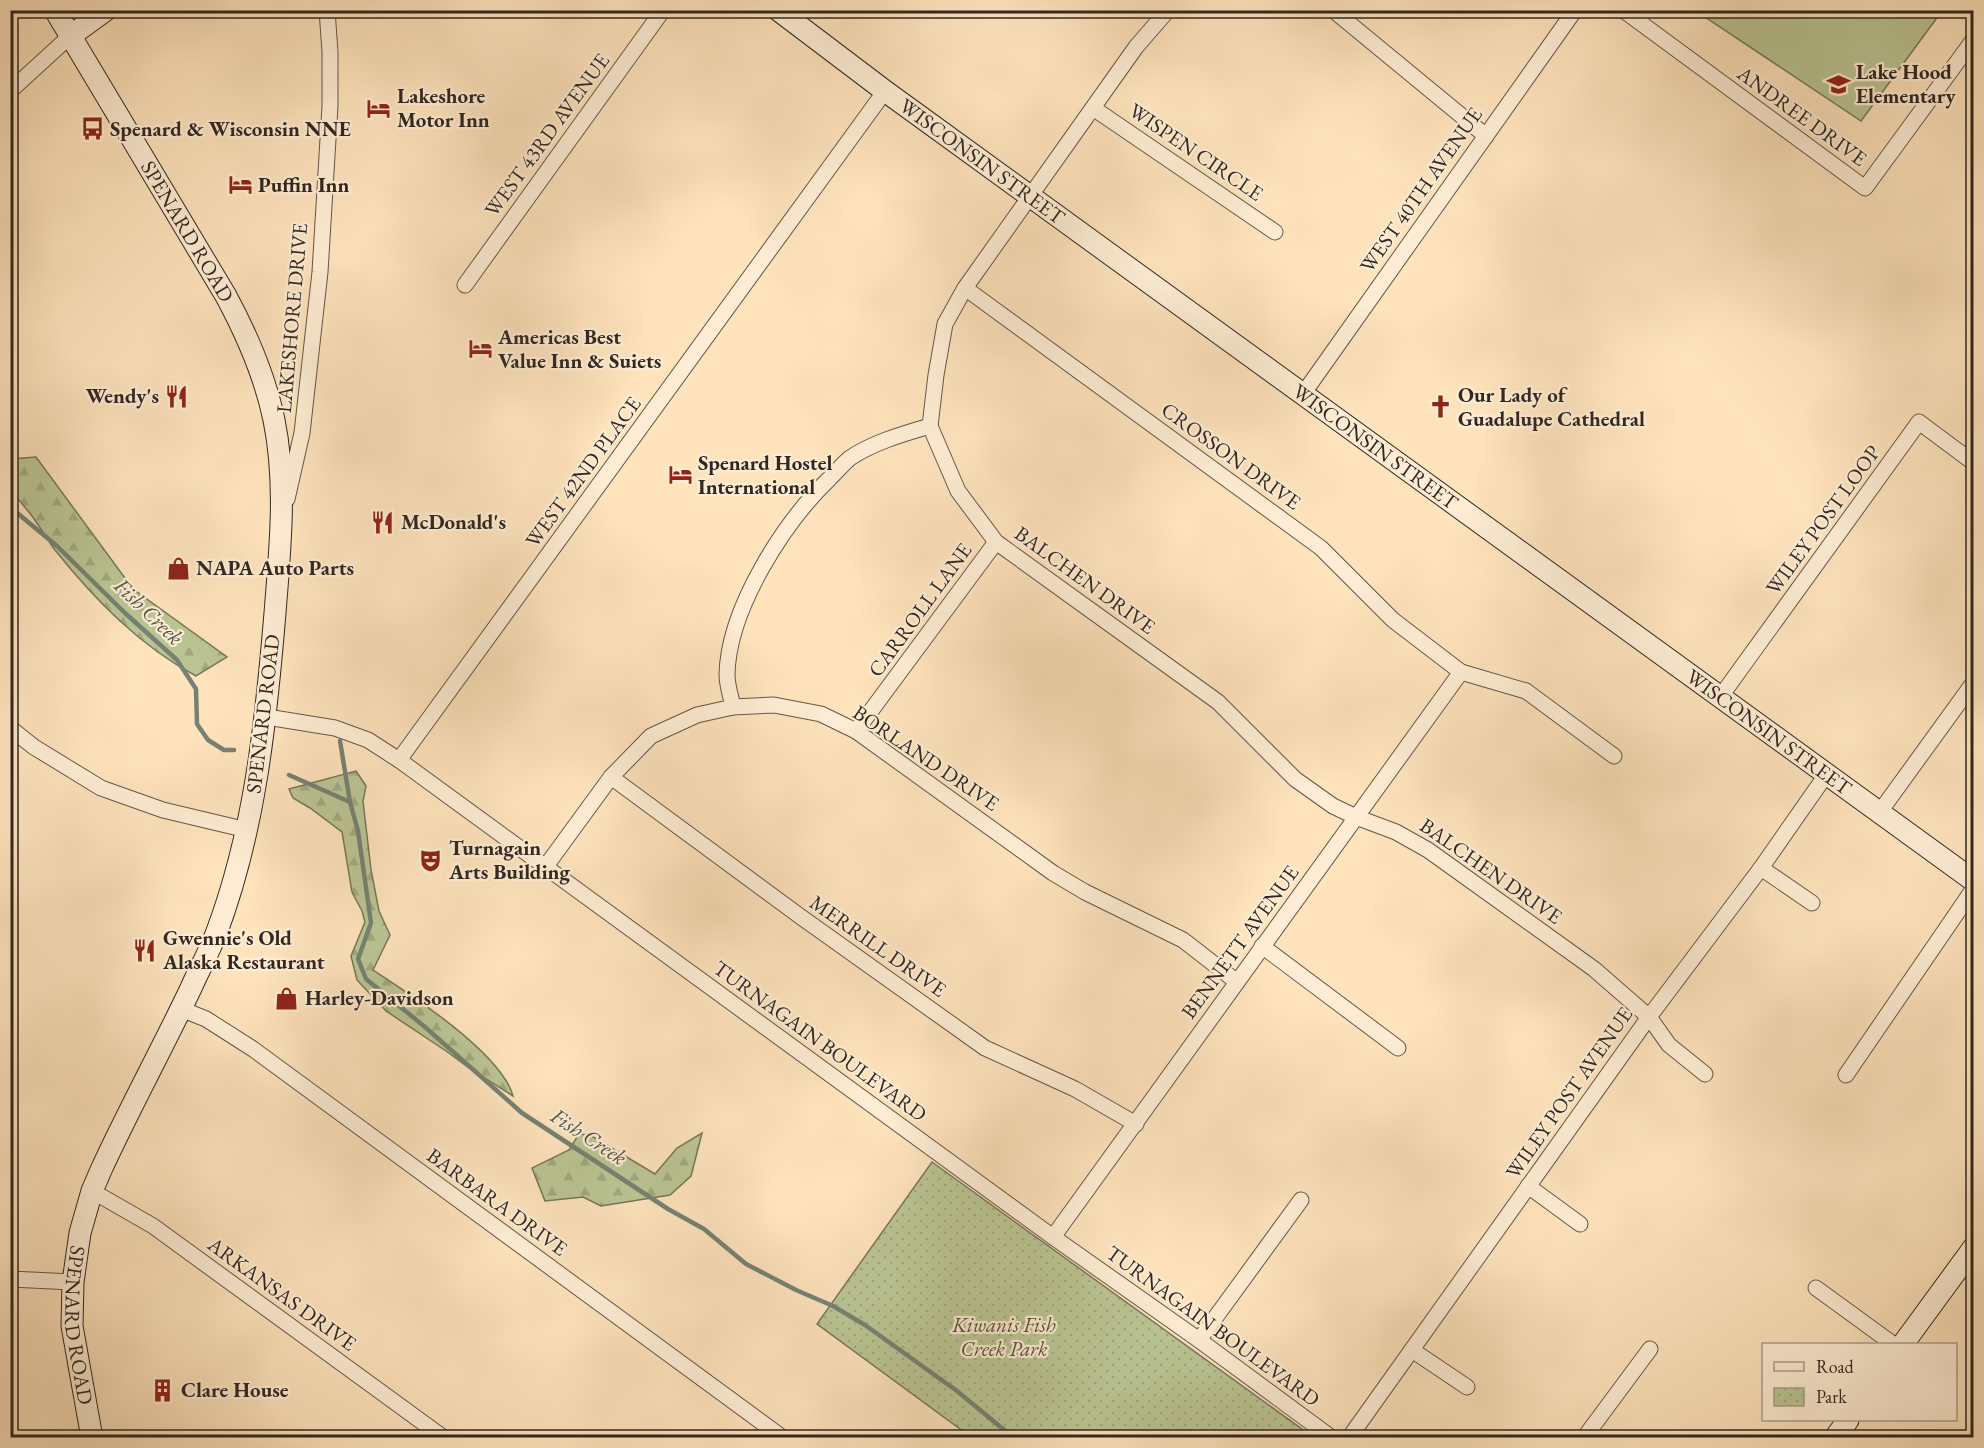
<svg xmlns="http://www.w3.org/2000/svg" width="1984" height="1448" viewBox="0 0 1984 1448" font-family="'EB Garamond',serif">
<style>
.grass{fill:#bbc594;stroke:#76765a;stroke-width:1.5}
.forest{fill:url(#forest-firs);stroke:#76765a;stroke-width:1.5}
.park{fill:url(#park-dots);stroke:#76765a;stroke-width:1.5}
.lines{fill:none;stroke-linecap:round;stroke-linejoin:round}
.stream{stroke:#758274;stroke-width:4.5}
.street-casing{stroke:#655648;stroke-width:17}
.secondary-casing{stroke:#322721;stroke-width:23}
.street{stroke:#feedd4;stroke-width:15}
.secondary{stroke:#feedd4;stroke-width:21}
.labels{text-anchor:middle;stroke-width:4.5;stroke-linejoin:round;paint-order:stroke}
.poi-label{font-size:21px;font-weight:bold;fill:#322721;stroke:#feedd4;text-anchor:start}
.street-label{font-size:21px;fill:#322721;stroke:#feedd4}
.park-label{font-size:21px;font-style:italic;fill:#544e3e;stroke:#feedd4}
.water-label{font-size:22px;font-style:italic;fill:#53554b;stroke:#feedd4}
</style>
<defs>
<pattern id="forest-firs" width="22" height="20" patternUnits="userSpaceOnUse" patternTransform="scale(1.5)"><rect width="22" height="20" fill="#bbc594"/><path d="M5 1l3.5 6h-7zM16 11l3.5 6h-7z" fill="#a1a97f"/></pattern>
<pattern id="park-dots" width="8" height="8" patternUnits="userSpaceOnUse" patternTransform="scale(1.5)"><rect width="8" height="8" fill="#bbc594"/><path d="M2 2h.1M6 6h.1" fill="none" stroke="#a1a97f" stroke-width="1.8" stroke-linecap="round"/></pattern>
</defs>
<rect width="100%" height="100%" fill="#fee3bd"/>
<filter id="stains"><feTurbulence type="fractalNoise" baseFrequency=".00333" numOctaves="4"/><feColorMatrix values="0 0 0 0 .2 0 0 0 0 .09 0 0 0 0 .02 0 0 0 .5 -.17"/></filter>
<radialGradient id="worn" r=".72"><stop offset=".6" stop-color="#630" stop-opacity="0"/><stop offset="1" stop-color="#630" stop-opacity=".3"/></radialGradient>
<polygon class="grass" points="1696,11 1942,11 1861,121"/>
<g class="forest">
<path d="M36 457 133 589 227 657 196 676C140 646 95 600 55 550 47 539 40 527 32 516 25 507 18 499 11 491V459Z"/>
<path d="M356 771 366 786 363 801 371 870 379 911 390 935 373 970C410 994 501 1053 513 1096L469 1068 446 1051 386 1011 357 980 351 956 365 922 362 911 352 892 342 832 310 808 293 798 289 789Z"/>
<polygon points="702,1133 691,1176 670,1195 601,1206 583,1197 545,1201 532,1168 569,1150 579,1134 590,1135 655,1174 677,1148"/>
</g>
<polygon class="park" points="932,1162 1313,1437 971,1437 817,1324"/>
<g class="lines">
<g class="stream">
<polyline points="10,507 57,546 125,613 177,660 196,689 197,724 208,740 224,750 234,750"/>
<polyline points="340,741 350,802 358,831 371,923 358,959 366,979 425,1027 522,1113 668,1209 704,1229 746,1264 796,1290 833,1306 865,1325 957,1391 1009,1434 1016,1438"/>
<polyline points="289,775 350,802"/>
</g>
<defs>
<g id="street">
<polyline points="1168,10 1136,47 965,288 945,324 936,375 930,426 958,491 996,542 1218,702 1295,779 1333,806 1356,817 1396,832 1428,850 1594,969 1649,1017 1669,1045 1705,1074"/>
<polyline points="1333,10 1486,136"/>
<polyline points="1623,10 1865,188 1974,39"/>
<polyline points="10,91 69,37"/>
<polyline points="1093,108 1275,232"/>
<polyline points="465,285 663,10"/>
<polyline points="965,288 1321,548 1393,620 1461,672 1526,691 1614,756"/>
<polyline points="1303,394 1575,10"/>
<polyline points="287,499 302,433 320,272 330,106 330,52 327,10"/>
<polyline points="1721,696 1919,422 1974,463"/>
<path d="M733 707C731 697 727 685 727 675 728 609 784 522 831 477 837 471 843 464 850 458 874 442 903 434 930 426"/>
<polyline points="267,717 335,728 368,740 399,760 1053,1237 1199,1340 1332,1438"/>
<polyline points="10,728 34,747 101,788 163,810 247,830"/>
<polyline points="856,731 996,542"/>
<polyline points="399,760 885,91"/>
<polyline points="611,777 801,917 985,1048 1075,1089 1136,1124"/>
<polyline points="1879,813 1974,682"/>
<polyline points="546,866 611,777 651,736 697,715 733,707 774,705 821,714 856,731 1053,873 1085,892 1183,940 1237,982"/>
<polyline points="1761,868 1812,903"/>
<polyline points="1262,946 1398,1048"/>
<polyline points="181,1009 206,1019 253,1049 783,1438"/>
<polyline points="1846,1075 1974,888"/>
<polyline points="1528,1186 1580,1224"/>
<polyline points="92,1191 153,1226 444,1438"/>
<polyline points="1053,1237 1461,672"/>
<polyline points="10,1279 73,1282"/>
<polyline points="1816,1288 1893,1344"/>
<polyline points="1199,1340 1301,1200"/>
<polyline points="1412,1350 1467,1387"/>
<polyline points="1349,1438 1649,1017 1761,868 1826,775"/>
<polyline points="1584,1438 1650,1349"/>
</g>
<g id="secondary">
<path id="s1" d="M55 10 226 296C247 335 265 376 274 420 287 484 280 549 275 613 266 722 255 831 216 934 209 952 199 970 191 988 162 1049 129 1109 101 1170L92 1191 80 1233 73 1282 72 1326 92 1438"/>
<path id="s2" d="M778 10 885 91 1974 881"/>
<polyline points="69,37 106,10"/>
<polyline points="1903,1344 1974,1247"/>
<polyline points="1835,1438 1848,1420"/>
</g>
</defs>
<use href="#street" class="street-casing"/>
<use href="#secondary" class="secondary-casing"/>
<use href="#street" class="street"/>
<use href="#secondary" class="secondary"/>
</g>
<defs>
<symbol id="school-bare" viewBox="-9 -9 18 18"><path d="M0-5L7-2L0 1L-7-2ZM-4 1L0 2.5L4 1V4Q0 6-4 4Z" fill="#8f2418" stroke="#feedd4" stroke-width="2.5" paint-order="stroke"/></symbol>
<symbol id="hotel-bare" viewBox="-9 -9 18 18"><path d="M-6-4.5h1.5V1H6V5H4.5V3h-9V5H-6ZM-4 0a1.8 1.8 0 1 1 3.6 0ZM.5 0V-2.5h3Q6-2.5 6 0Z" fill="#8f2418" stroke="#feedd4" stroke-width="2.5" paint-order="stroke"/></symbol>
<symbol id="bus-bare" viewBox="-9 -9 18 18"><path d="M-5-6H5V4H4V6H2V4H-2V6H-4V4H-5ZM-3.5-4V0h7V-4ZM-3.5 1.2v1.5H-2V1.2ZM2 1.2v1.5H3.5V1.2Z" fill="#8f2418" stroke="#feedd4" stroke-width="2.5" paint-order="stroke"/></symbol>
<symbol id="restaurant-bare" viewBox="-9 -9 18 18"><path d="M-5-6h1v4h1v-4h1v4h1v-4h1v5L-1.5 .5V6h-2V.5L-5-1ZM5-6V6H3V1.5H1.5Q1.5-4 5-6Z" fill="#8f2418" stroke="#feedd4" stroke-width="2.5" paint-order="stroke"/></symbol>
<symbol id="church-bare" viewBox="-9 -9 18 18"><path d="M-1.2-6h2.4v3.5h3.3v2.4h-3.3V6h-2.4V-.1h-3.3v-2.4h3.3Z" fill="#8f2418" stroke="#feedd4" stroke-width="2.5" paint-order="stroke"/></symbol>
<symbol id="shop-bare" viewBox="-9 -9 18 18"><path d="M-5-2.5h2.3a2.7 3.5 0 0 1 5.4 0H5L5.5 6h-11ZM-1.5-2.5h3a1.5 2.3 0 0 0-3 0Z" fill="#8f2418" stroke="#feedd4" stroke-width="2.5" paint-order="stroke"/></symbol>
<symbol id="theatre-bare" viewBox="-9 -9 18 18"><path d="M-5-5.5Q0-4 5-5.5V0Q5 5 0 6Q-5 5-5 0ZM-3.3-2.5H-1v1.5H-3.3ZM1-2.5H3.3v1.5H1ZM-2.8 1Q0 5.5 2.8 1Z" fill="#8f2418" stroke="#feedd4" stroke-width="2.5" paint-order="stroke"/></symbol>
<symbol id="building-bare" viewBox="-9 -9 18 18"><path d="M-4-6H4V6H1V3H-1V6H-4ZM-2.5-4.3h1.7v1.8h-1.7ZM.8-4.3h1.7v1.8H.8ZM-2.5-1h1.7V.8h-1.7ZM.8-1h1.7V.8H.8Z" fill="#8f2418" stroke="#feedd4" stroke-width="2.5" paint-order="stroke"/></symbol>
</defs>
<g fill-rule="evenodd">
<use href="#school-bare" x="1822" y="68" width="33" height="33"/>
<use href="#hotel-bare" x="362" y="92" width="33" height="33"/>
<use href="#bus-bare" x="76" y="112" width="33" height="33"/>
<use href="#hotel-bare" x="224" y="168" width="33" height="33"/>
<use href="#hotel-bare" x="464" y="332" width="33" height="33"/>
<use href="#restaurant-bare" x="160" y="380" width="33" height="33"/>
<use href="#church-bare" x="1424" y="390" width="33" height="33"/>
<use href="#hotel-bare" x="664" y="458" width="33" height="33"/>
<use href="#restaurant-bare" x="366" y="506" width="33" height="33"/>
<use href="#shop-bare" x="162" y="552" width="33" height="33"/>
<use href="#theatre-bare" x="414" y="844" width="33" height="33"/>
<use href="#restaurant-bare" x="128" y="934" width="33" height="33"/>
<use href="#shop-bare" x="270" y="982" width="33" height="33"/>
<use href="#building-bare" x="146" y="1374" width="33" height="33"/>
</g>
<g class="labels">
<g class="poi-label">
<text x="1856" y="79">Lake Hood<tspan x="1856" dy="24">Elementary</tspan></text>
<text x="397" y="103">Lakeshore<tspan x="397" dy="24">Motor Inn</tspan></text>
<text x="110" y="136">Spenard &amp; Wisconsin NNE</text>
<text x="258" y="192">Puffin Inn</text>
<text x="498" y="344">Americas Best<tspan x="498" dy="24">Value Inn &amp; Suiets</tspan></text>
<text x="1458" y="402">Our Lady of<tspan x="1458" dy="24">Guadalupe Cathedral</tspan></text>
<text x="159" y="403" text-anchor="end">Wendy's</text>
<text x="698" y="470">Spenard Hostel<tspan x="698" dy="24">International</tspan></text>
<text x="401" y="529">McDonald's</text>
<text x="196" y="575">NAPA Auto Parts</text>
<text x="449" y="855">Turnagain<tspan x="449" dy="24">Arts Building</tspan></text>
<text x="163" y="945">Gwennie's Old<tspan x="163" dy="24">Alaska Restaurant</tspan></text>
<text x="305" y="1005">Harley-Davidson</text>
<text x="181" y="1397">Clare House</text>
</g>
<g class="street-label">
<text transform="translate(1802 116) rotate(36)" y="7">ANDREE DRIVE</text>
<text transform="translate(547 135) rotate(-54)" y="7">WEST 43RD AVENUE</text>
<text transform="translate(1196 152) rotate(34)" y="7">WISPEN CIRCLE</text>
<text dy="7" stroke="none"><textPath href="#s2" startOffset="254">WISCONSIN STREET</textPath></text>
<text transform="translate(1421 190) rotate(-55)" y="7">WEST 40TH AVENUE</text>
<text dy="7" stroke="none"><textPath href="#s1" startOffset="258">SPENARD ROAD</textPath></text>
<text transform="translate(292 318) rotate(-85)" y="7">LAKESHORE DRIVE</text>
<text dy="7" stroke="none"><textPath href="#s2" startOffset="740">WISCONSIN STREET</textPath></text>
<text transform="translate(1231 456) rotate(36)" y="7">CROSSON DRIVE</text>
<text transform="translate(583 472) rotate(-54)" y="7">WEST 42ND PLACE</text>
<text transform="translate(1823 520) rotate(-54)" y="7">WILEY POST LOOP</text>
<text transform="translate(1085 580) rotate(36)" y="7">BALCHEN DRIVE</text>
<text transform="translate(920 610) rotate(-54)" y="7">CARROLL LANE</text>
<text transform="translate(263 714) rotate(-83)" y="7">SPENARD ROAD</text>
<text dy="7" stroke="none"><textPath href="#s2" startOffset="1226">WISCONSIN STREET</textPath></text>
<text transform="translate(926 758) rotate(34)" y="7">BORLAND DRIVE</text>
<text transform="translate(1491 871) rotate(35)" y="7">BALCHEN DRIVE</text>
<text transform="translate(1240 942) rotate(-54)" y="7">BENNETT AVENUE</text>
<text transform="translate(878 946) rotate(35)" y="7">MERRILL DRIVE</text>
<text transform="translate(820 1041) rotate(36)" y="7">TURNAGAIN BOULEVARD</text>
<text transform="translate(1569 1093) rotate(-55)" y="7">WILEY POST AVENUE</text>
<text transform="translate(497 1202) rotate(36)" y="7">BARBARA DRIVE</text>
<text transform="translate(282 1294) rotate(36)" y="7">ARKANSAS DRIVE</text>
<text dy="7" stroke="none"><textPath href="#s1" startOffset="1410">SPENARD ROAD</textPath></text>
<text transform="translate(1213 1326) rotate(36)" y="7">TURNAGAIN BOULEVARD</text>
</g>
<g class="park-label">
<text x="1004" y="1332">Kiwanis Fish<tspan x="1004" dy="24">Creek Park</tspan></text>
</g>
<g class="water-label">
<text transform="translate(149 611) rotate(44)" y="8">Fish Creek</text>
<text transform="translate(589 1136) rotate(33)" y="8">Fish Creek</text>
</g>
</g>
<rect width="1984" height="1448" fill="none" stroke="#fee3bd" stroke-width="36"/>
<rect x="12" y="12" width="1960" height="1424" fill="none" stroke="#322721" stroke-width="3"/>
<rect x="18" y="18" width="1948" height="1412" fill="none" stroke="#322721" stroke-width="1.5"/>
<rect x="1762" y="1343" width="195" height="78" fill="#feedd4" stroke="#ac9e8c" stroke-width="1.5"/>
<rect x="1774" y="1362" width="30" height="9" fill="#feedd4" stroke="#ac9e8c" stroke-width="1.5"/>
<text x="1816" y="1373" font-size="18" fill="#322721">Road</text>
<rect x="1774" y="1388" width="30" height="18" fill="url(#park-dots)" stroke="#ac9e8c" stroke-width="1.5"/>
<text x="1816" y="1403" font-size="18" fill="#322721">Park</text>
<rect width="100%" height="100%" filter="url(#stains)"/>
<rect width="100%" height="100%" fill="url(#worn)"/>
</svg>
